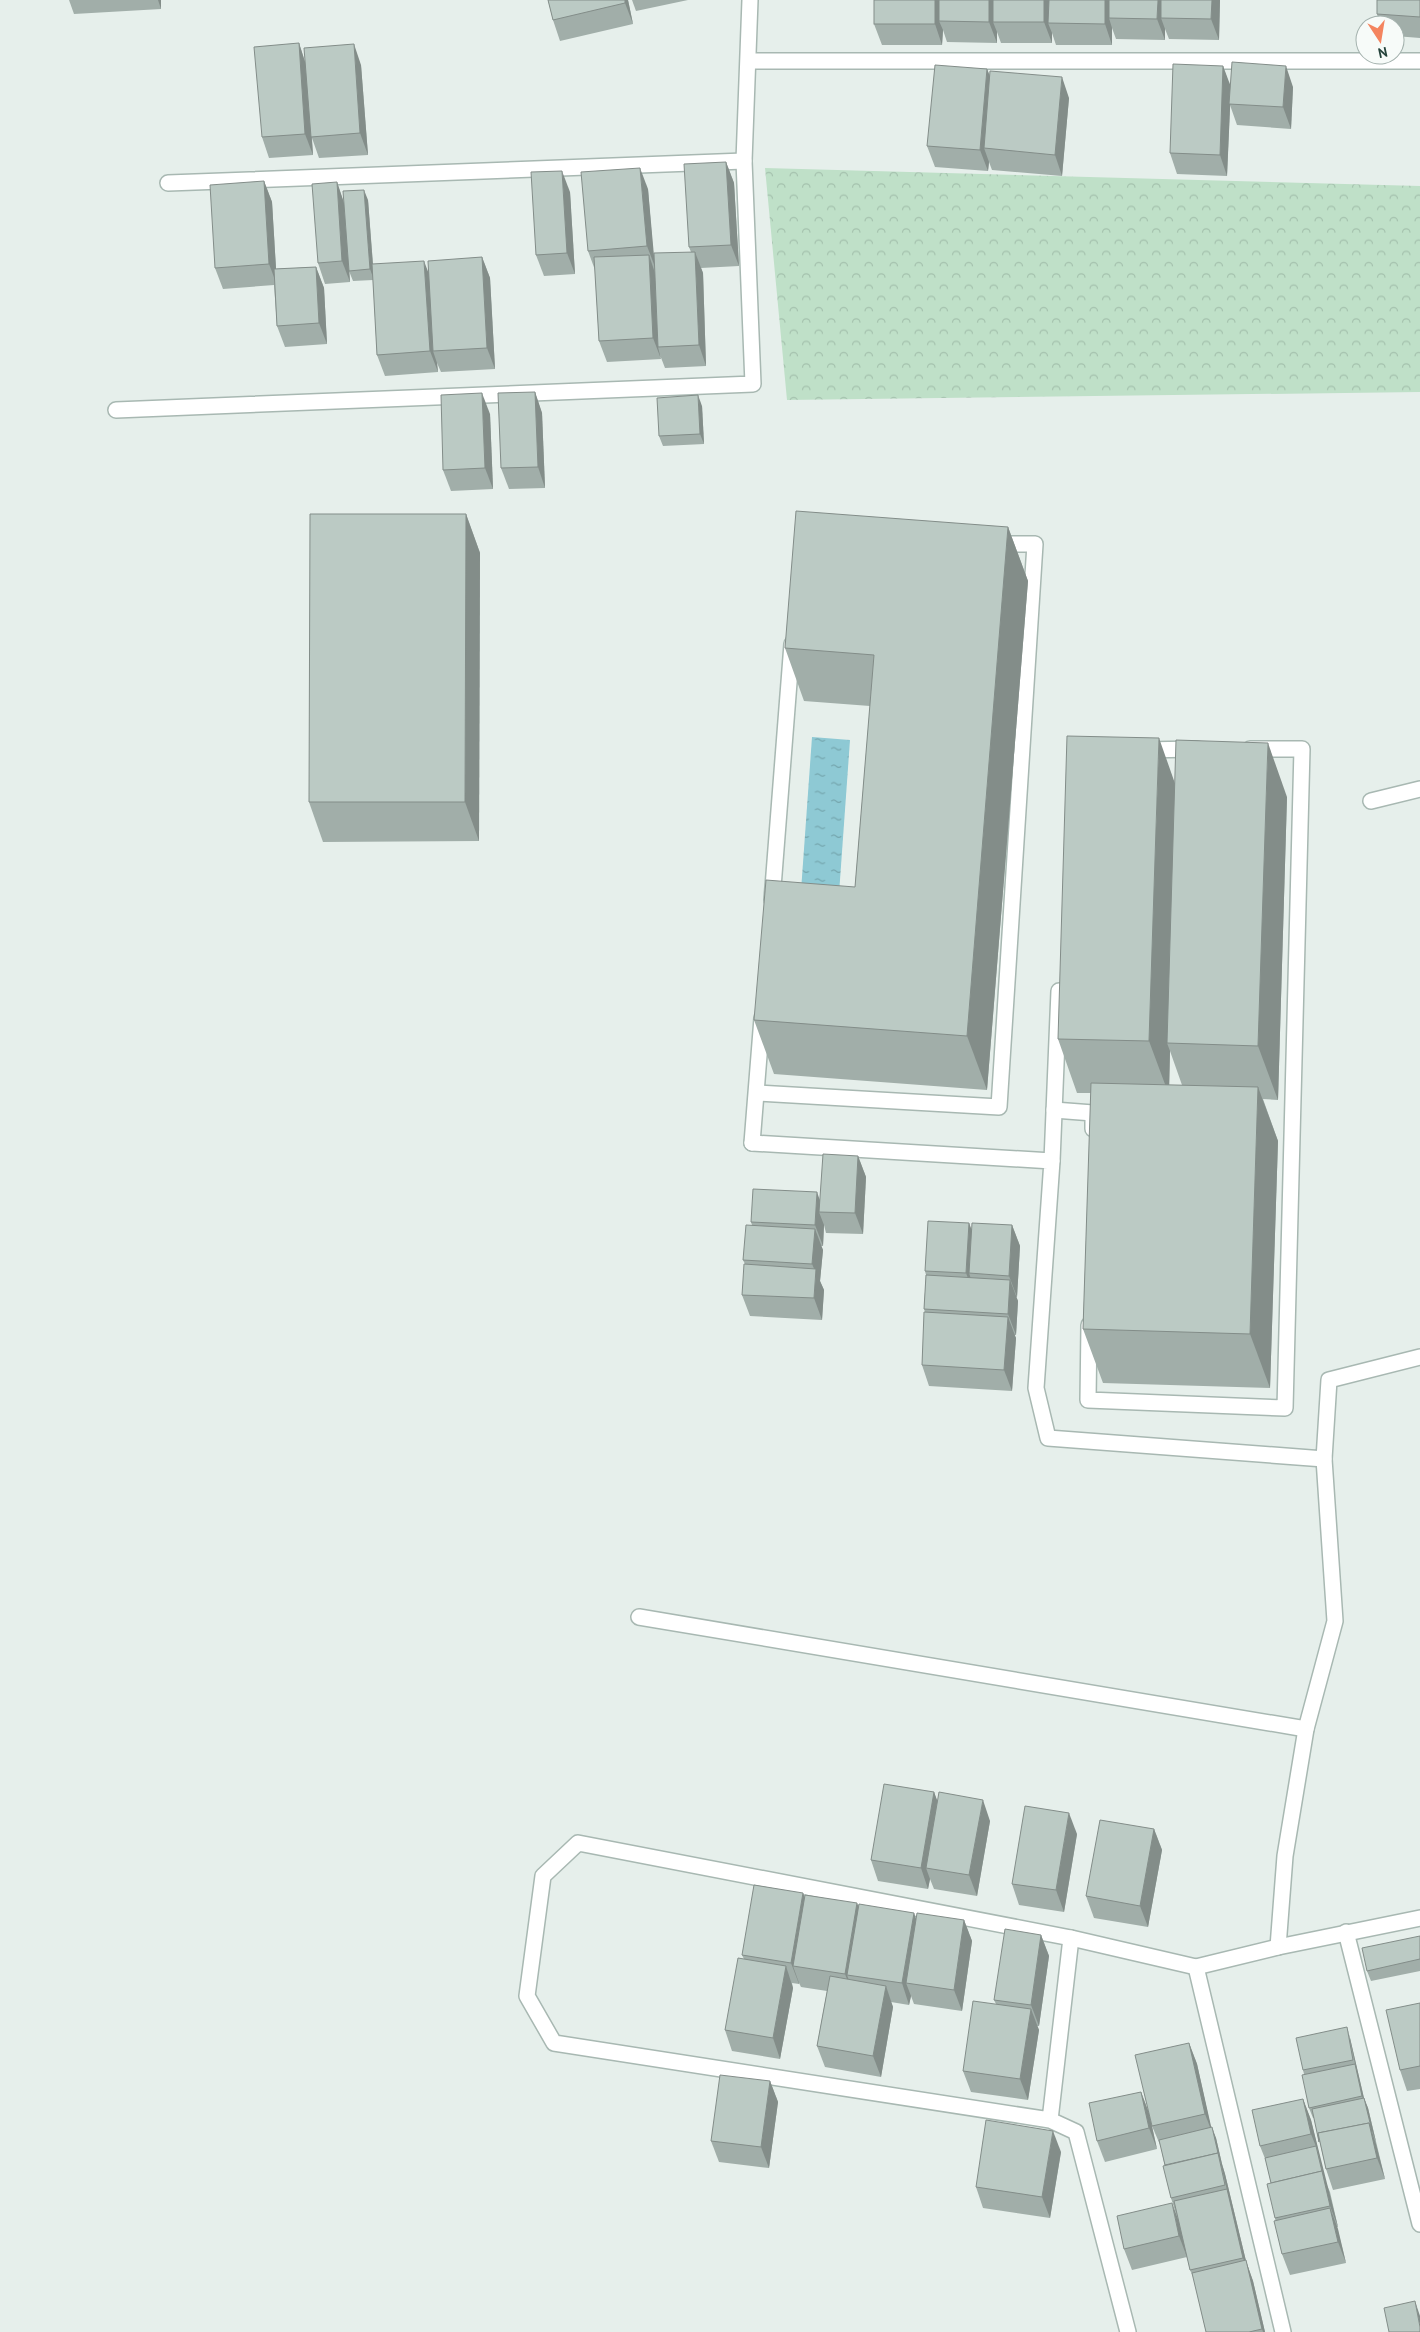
<svg xmlns="http://www.w3.org/2000/svg" width="1420" height="2332" viewBox="0 0 1420 2332" font-family="'PT Sans',sans-serif">
<style>
.forest{fill:url(#forest-crowns)}
.water{fill:url(#water-ripples)}
.lines{fill:none;stroke-linecap:round;stroke-linejoin:round}
.service-casing{stroke:#a8b8b2;stroke-width:18}
.minor-casing{stroke:#a8b8b2;stroke-width:18}
.service{stroke:#fff;stroke-width:15}
.minor{stroke:#fff;stroke-width:15}
.wall{fill:#a1aea9;fill-rule:evenodd}
.shaded-wall{fill:#838d89}
.building{fill:#bbcac4;stroke:#838d89}
</style>
<defs>
<pattern id="forest-crowns" width="20" height="18" patternUnits="userSpaceOnUse" patternTransform="scale(1.25)"><rect width="20" height="18" fill="#bfe0c8"/><path d="M2 6a3 3 0 1 1 6 0M12 15a3 3 0 1 1 6 0" fill="none" stroke="#a4c1ad"/></pattern>
<pattern id="water-ripples" width="26" height="14" patternUnits="userSpaceOnUse" patternTransform="scale(1.25)"><rect width="26" height="14" fill="#8ec9d4"/><path d="M2 4q2-2 4 0t4 0M15 11q2-2 4 0t4 0" fill="none" stroke="#74a5ad"/></pattern>
</defs>
<rect width="100%" height="100%" fill="#e6efeb"/>
<polygon class="forest" points="765,168 1420,186 1420,392 787,400"/>
<polygon class="water" points="812,737 850,740 837,922 799,919"/>
<g class="lines">
<defs>
<g id="service">
<polyline points="1142,750 1197,749"/>
<polyline points="772,900 792,644"/>
<polyline points="757,1093 999,1107 1035,544 994,544"/>
<polyline points="1054,1110 1093,1113 1093,1129"/>
<polyline points="752,1143 762,1018"/>
<polyline points="1052,1161 1059,991"/>
<polyline points="1089,1325 1088,1400 1285,1408 1302,749 1250,749"/>
</g>
<g id="minor">
<polyline points="749,61 1420,61"/>
<polyline points="168,183 744,161"/>
<polyline points="116,410 753,384 744,161 750,0"/>
<polyline points="1371,801 1420,789"/>
<polyline points="752,1143 1052,1161 1036,1388 1048,1438 1324,1459 1329,1380 1420,1357"/>
<polyline points="639,1617 1306,1729"/>
<polyline points="1346,1932 1420,2224"/>
<polyline points="1071,1938 1196,1967 1278,1947 1420,1918"/>
<polyline points="1278,1947 1285,1856 1306,1729 1335,1621 1324,1459"/>
<polyline points="1196,1967 1283,2332"/>
<polyline points="1050,2120 1071,1938 578,1843 543,1876 527,1996 554,2043 1050,2120 1076,2132 1128,2332"/>
</g>
</defs>
<use href="#service" class="service-casing"/>
<use href="#minor" class="minor-casing"/>
<use href="#service" class="service"/>
<use href="#minor" class="minor"/>
</g>
<g class="wall">
<polygon points="69,0 161,0 161,9 74,14"/>
<polygon points="548,0 628,0 633,24 560,41 553,20"/>
<polygon points="632,0 688,0 636,11"/>
<polygon points="1220,0 1219,40 1169,39 1165,29 1165,40 1116,39 1112,28 1112,45 1056,45 1052,33 1052,43 1001,43 997,32 997,43 947,42 943,30 942,45 882,45 874,24"/>
<polygon points="1420,0 1420,38 1395,36 1395,25 1380,25 1377,14"/>
<polygon points="299,43 305,62 361,65 368,155 319,158 312,138 313,155 269,158 262,137"/>
<polygon points="1223,66 1230,87 1293,87 1291,129 1237,125 1230,105 1227,176 1177,174 1170,153"/>
<polygon points="987,69 990,76 1069,98 1062,176 992,170 989,162 988,171 935,167 927,146"/>
<polygon points="726,162 734,183 739,266 701,268 703,273 706,366 665,368 660,355 661,359 607,362 599,341 595,270 588,251 648,189 654,263 691,252 689,247"/>
<polygon points="264,181 272,202 276,269 316,267 324,288 327,344 285,347 277,326 274,285 223,289 215,268"/>
<polygon points="337,182 344,203 368,200 373,264 428,272 482,257 490,278 495,369 441,372 437,363 438,372 385,376 377,355 373,280 353,281 349,271 347,240 350,282 325,284 318,263"/>
<polygon points="570,192 575,274 544,276 536,255"/>
<polygon points="535,392 542,413 545,488 509,489 501,468"/>
<polygon points="702,406 704,444 663,446 659,436"/>
<polygon points="490,414 493,489 451,491 443,470"/>
<polygon points="466,514 480,553 479,841 323,842 309,802"/>
<polygon points="1008,527 1028,581 987,1090 774,1074 754,1020 855,887 870,706 804,701 785,648"/>
<path d="M1175 783 1287 797 1278 1100 1263 1099 1278 1141 1270 1388 1103 1383 1083 1329 1091 1093H1077L1058 1039ZM1170 1051 1182 1085H1169Z"/>
<polygon points="858,1156 866,1177 863,1234 826,1233 824,1225 823,1246 821,1246 823,1250 820,1281 824,1290 822,1320 750,1316 742,1295 745,1264 743,1260 752,1225 751,1222 819,1200"/>
<polygon points="969,1223 971,1229 1012,1225 1020,1246 1017,1297 1016,1297 1018,1301 1016,1335 1014,1335 1016,1338 1012,1391 929,1386 922,1365 925,1312 924,1309 926,1275 925,1271"/>
<polygon points="934,1792 937,1801 990,1821 977,1896 934,1889 930,1879 928,1889 878,1881 871,1860"/>
<polygon points="1154,1829 1162,1850 1148,1927 1094,1918 1086,1896"/>
<polygon points="1077,1834 1064,1912 1019,1905 1012,1884"/>
<polygon points="803,1893 805,1898 858,1907 914,1913 916,1920 964,1920 972,1941 962,2011 914,2004 911,1996 909,2005 891,2002 893,2007 881,2077 825,2067 817,2046 827,1991 801,1987 799,1983 799,1984 792,1983 793,1988 780,2059 732,2051 725,2030 744,1959 742,1955"/>
<polygon points="1041,1935 1049,1956 1039,2026 1037,2026 1039,2030 1028,2100 971,2092 963,2071 996,2004 994,2000"/>
<polygon points="1420,1936 1420,1971 1371,1981 1367,1971"/>
<polygon points="1420,2003 1420,2089 1407,2091 1400,2070"/>
<polygon points="1350,2038 1364,2098 1368,2108 1385,2179 1333,2190 1326,2169 1314,2118 1313,2118 1309,2108 1304,2074 1303,2070"/>
<polygon points="1189,2043 1197,2064 1211,2128 1216,2138 1222,2164 1225,2174 1246,2261 1253,2281 1265,2332 1206,2332 1194,2279 1190,2270 1180,2227 1187,2257 1132,2270 1124,2249 1179,2223 1171,2198 1161,2147 1152,2126"/>
<polygon points="770,2081 778,2102 769,2168 719,2162 711,2141"/>
<polygon points="1141,2092 1149,2113 1157,2149 1105,2162 1097,2141"/>
<polygon points="1303,2099 1311,2120 1326,2183 1330,2192 1338,2227 1337,2227 1346,2263 1290,2275 1282,2254 1275,2218 1271,2183 1266,2161 1260,2146"/>
<polygon points="1061,2152 1050,2218 983,2208 976,2187"/>
</g>
<g class="shaded-wall">
<polygon points="158,0 161,0 161,9"/>
<polygon points="625,0 628,0 633,24 625,3"/>
<polygon points="935,0 943,0 939,21 943,30 942,45 935,24"/>
<polygon points="989,0 997,0 993,22 997,32 997,43 989,22"/>
<polygon points="1044,0 1052,0 1048,23 1052,33 1052,43 1044,22"/>
<polygon points="1105,0 1112,0 1109,18 1112,28 1112,45 1105,24"/>
<polygon points="1158,0 1166,0 1161,18 1165,29 1165,40 1157,19"/>
<polygon points="1212,0 1220,0 1219,40 1211,19"/>
<polygon points="299,43 306,65 313,155 305,134"/>
<polygon points="354,44 361,65 368,155 360,133"/>
<polygon points="1223,66 1231,87 1227,176 1220,155"/>
<polygon points="1286,66 1293,87 1291,129 1283,107"/>
<polygon points="987,69 995,90 984,148 989,162 988,171 980,150"/>
<polygon points="1062,77 1069,98 1062,176 1055,155"/>
<polygon points="726,162 734,183 739,266 731,245"/>
<polygon points="640,168 648,189 655,267 647,246"/>
<polygon points="562,171 570,192 575,274 567,253"/>
<polygon points="264,181 272,202 277,285 269,264"/>
<polygon points="337,182 344,203 350,282 342,261"/>
<polygon points="364,190 368,200 374,280 370,269"/>
<polygon points="695,252 703,273 706,366 699,345"/>
<polygon points="649,255 656,276 658,347 661,359 653,338"/>
<polygon points="482,257 490,278 495,369 487,348"/>
<polygon points="424,261 432,282 433,351 437,363 438,372 430,351"/>
<polygon points="316,267 324,288 327,344 319,323"/>
<polygon points="535,392 542,413 545,488 538,467"/>
<polygon points="482,393 490,414 493,489 485,468"/>
<polygon points="698,395 702,406 704,444 700,434"/>
<polygon points="466,514 480,553 479,841 465,802"/>
<polygon points="1008,527 1028,581 987,1090 967,1036"/>
<polygon points="1159,738 1178,792 1167,1043 1170,1051 1169,1095 1149,1041"/>
<polygon points="1268,743 1287,797 1278,1100 1258,1046"/>
<polygon points="1258,1087 1278,1141 1270,1388 1250,1334"/>
<polygon points="858,1156 866,1177 863,1234 855,1213"/>
<polygon points="817,1192 824,1212 819,1212 824,1225 823,1246 815,1225"/>
<polygon points="969,1223 977,1244 969,1273 974,1288 974,1294 966,1273"/>
<polygon points="1012,1225 1020,1246 1017,1297 1009,1276"/>
<polygon points="815,1229 823,1250 820,1281 824,1290 822,1320 814,1298 816,1273 812,1264"/>
<polygon points="1010,1280 1018,1301 1016,1335 1008,1314"/>
<polygon points="1008,1317 1016,1338 1012,1391 1004,1370"/>
<polygon points="934,1792 942,1813 926,1868 930,1879 928,1889 921,1868"/>
<polygon points="983,1800 990,1821 977,1896 969,1875"/>
<polygon points="1069,1813 1077,1834 1064,1912 1056,1890"/>
<polygon points="1154,1829 1162,1850 1148,1927 1140,1906"/>
<polygon points="803,1893 811,1914 793,1966 799,1983 799,1984 791,1963"/>
<polygon points="857,1903 865,1924 847,1975 853,1992 853,1995 845,1974"/>
<polygon points="914,1913 921,1934 906,1983 911,1996 909,2005 902,1983"/>
<polygon points="964,1920 972,1941 962,2011 954,1990"/>
<polygon points="1041,1935 1049,1956 1039,2026 1031,2005"/>
<polygon points="786,1966 793,1988 780,2059 773,2038"/>
<polygon points="886,1986 893,2007 881,2077 873,2056"/>
<polygon points="1031,2009 1039,2030 1028,2100 1020,2079"/>
<polygon points="1347,2027 1350,2038 1366,2107 1362,2096"/>
<polygon points="1189,2043 1197,2064 1213,2135 1205,2114"/>
<polygon points="770,2081 778,2102 769,2168 761,2147"/>
<polygon points="1141,2092 1149,2113 1157,2149 1149,2128"/>
<polygon points="1364,2098 1368,2108 1376,2142 1372,2131"/>
<polygon points="1303,2099 1311,2120 1338,2227 1330,2206 1317,2149 1311,2134"/>
<polygon points="1369,2123 1376,2144 1385,2179 1377,2158"/>
<polygon points="1212,2127 1216,2138 1222,2164 1225,2174 1246,2261 1253,2281 1265,2332 1263,2332 1262,2329 1250,2278 1243,2258"/>
<polygon points="1053,2131 1061,2152 1050,2218 1042,2197"/>
<polygon points="1172,2203 1180,2224 1187,2257 1179,2236"/>
<polygon points="1330,2208 1338,2229 1346,2263 1338,2242"/>
<polygon points="1415,2301 1420,2316 1420,2327"/>
</g>
<g class="building">
<polygon points="548,0 625,0 625,3 553,20"/>
<rect x="874" y="0" width="61" height="24"/>
<polygon points="939,0 989,0 989,22 939,21"/>
<rect x="993" y="0" width="51" height="22"/>
<polygon points="1049,0 1105,0 1105,24 1048,23"/>
<polygon points="1109,0 1158,0 1157,19 1109,18"/>
<polygon points="1161,0 1212,0 1211,19 1161,18"/>
<polygon points="1377,0 1420,0 1420,17 1377,14"/>
<polygon points="299,43 305,134 262,137 254,47"/>
<polygon points="354,44 360,133 311,137 304,48"/>
<polygon points="1232,62 1286,66 1283,107 1229,104"/>
<polygon points="1173,64 1223,66 1220,155 1170,153"/>
<polygon points="935,65 987,69 980,150 927,146"/>
<polygon points="990,71 1062,77 1055,155 984,148"/>
<polygon points="726,162 731,245 689,247 684,164"/>
<polygon points="640,168 647,246 588,251 581,172"/>
<polygon points="562,171 567,253 536,255 531,172"/>
<polygon points="264,181 269,264 215,268 210,185"/>
<polygon points="337,182 342,261 318,263 312,184"/>
<polygon points="364,190 370,269 349,271 343,191"/>
<polygon points="695,252 699,345 658,347 654,253"/>
<polygon points="649,255 653,338 599,341 594,257"/>
<polygon points="482,257 487,348 433,351 428,261"/>
<polygon points="424,261 430,351 377,355 372,264"/>
<polygon points="316,267 319,323 277,326 274,269"/>
<polygon points="535,392 538,467 501,468 498,393"/>
<polygon points="482,393 485,468 443,470 441,395"/>
<polygon points="698,395 700,434 659,436 657,398"/>
<polygon points="796,511 1008,527 967,1036 754,1020 766,880 855,887 874,655 785,648"/>
<polygon points="310,514 466,514 465,802 309,802"/>
<polygon points="1067,736 1159,738 1149,1041 1058,1039"/>
<polygon points="1176,740 1268,743 1258,1046 1167,1043"/>
<polygon points="1091,1083 1258,1087 1250,1334 1083,1329"/>
<polygon points="823,1154 858,1156 855,1213 819,1212"/>
<polygon points="753,1189 817,1192 815,1225 751,1222"/>
<polygon points="928,1221 969,1223 966,1273 925,1271"/>
<polygon points="972,1223 1012,1225 1009,1276 969,1273"/>
<polygon points="746,1225 815,1229 812,1264 743,1260"/>
<polygon points="744,1264 816,1269 814,1298 742,1295"/>
<polygon points="926,1275 1010,1280 1008,1314 924,1309"/>
<polygon points="924,1312 1008,1317 1004,1370 922,1365"/>
<polygon points="884,1784 934,1792 921,1868 871,1860"/>
<polygon points="939,1792 983,1800 969,1875 926,1868"/>
<polygon points="1025,1806 1069,1813 1056,1890 1012,1884"/>
<polygon points="1100,1820 1154,1829 1140,1906 1086,1896"/>
<polygon points="754,1885 803,1893 791,1963 742,1955"/>
<polygon points="805,1895 857,1903 845,1974 793,1966"/>
<polygon points="859,1904 914,1913 902,1983 847,1975"/>
<polygon points="917,1913 964,1920 954,1990 906,1983"/>
<polygon points="1005,1929 1041,1935 1031,2005 994,2000"/>
<polygon points="1420,1936 1420,1959 1367,1971 1362,1948"/>
<polygon points="738,1958 786,1966 773,2038 725,2030"/>
<polygon points="830,1976 886,1986 873,2056 817,2046"/>
<polygon points="973,2001 1031,2009 1020,2079 963,2071"/>
<polygon points="1420,2003 1420,2066 1400,2070 1386,2010"/>
<polygon points="1347,2027 1353,2060 1303,2070 1296,2038"/>
<polygon points="1189,2043 1205,2114 1152,2126 1135,2055"/>
<polygon points="1355,2064 1362,2096 1309,2108 1302,2075"/>
<polygon points="720,2075 770,2081 761,2147 711,2141"/>
<polygon points="1141,2092 1149,2128 1097,2141 1089,2103"/>
<polygon points="1364,2098 1372,2131 1369,2123 1318,2133 1319,2142 1312,2109"/>
<polygon points="1303,2099 1311,2134 1260,2146 1252,2110"/>
<polygon points="986,2120 1053,2131 1042,2197 976,2187"/>
<polygon points="1369,2123 1377,2158 1326,2169 1318,2133"/>
<polygon points="1212,2127 1218,2153 1165,2165 1159,2140"/>
<polygon points="1316,2146 1324,2180 1322,2171 1271,2183 1265,2158"/>
<polygon points="1218,2153 1225,2185 1171,2198 1163,2166"/>
<polygon points="1322,2171 1330,2206 1275,2218 1267,2184"/>
<polygon points="1227,2189 1243,2258 1190,2270 1174,2201"/>
<polygon points="1172,2203 1179,2236 1124,2249 1117,2216"/>
<polygon points="1330,2208 1338,2242 1282,2254 1274,2221"/>
<polygon points="1246,2260 1262,2329 1249,2332 1206,2332 1192,2273"/>
<polygon points="1415,2301 1420,2327 1420,2332 1389,2332 1384,2308"/>
</g>
<g transform="translate(1380 40) rotate(168)"><circle r="24" fill="#f7fbf9" stroke="#a3b1ad"/>
<path d="M0-4L9 19L0 12L-9 19Z" fill="#f4845f"/>
<text y="-8" font-size="14" font-weight="bold" text-anchor="middle" fill="#24423a">N</text>
</g>
</svg>
